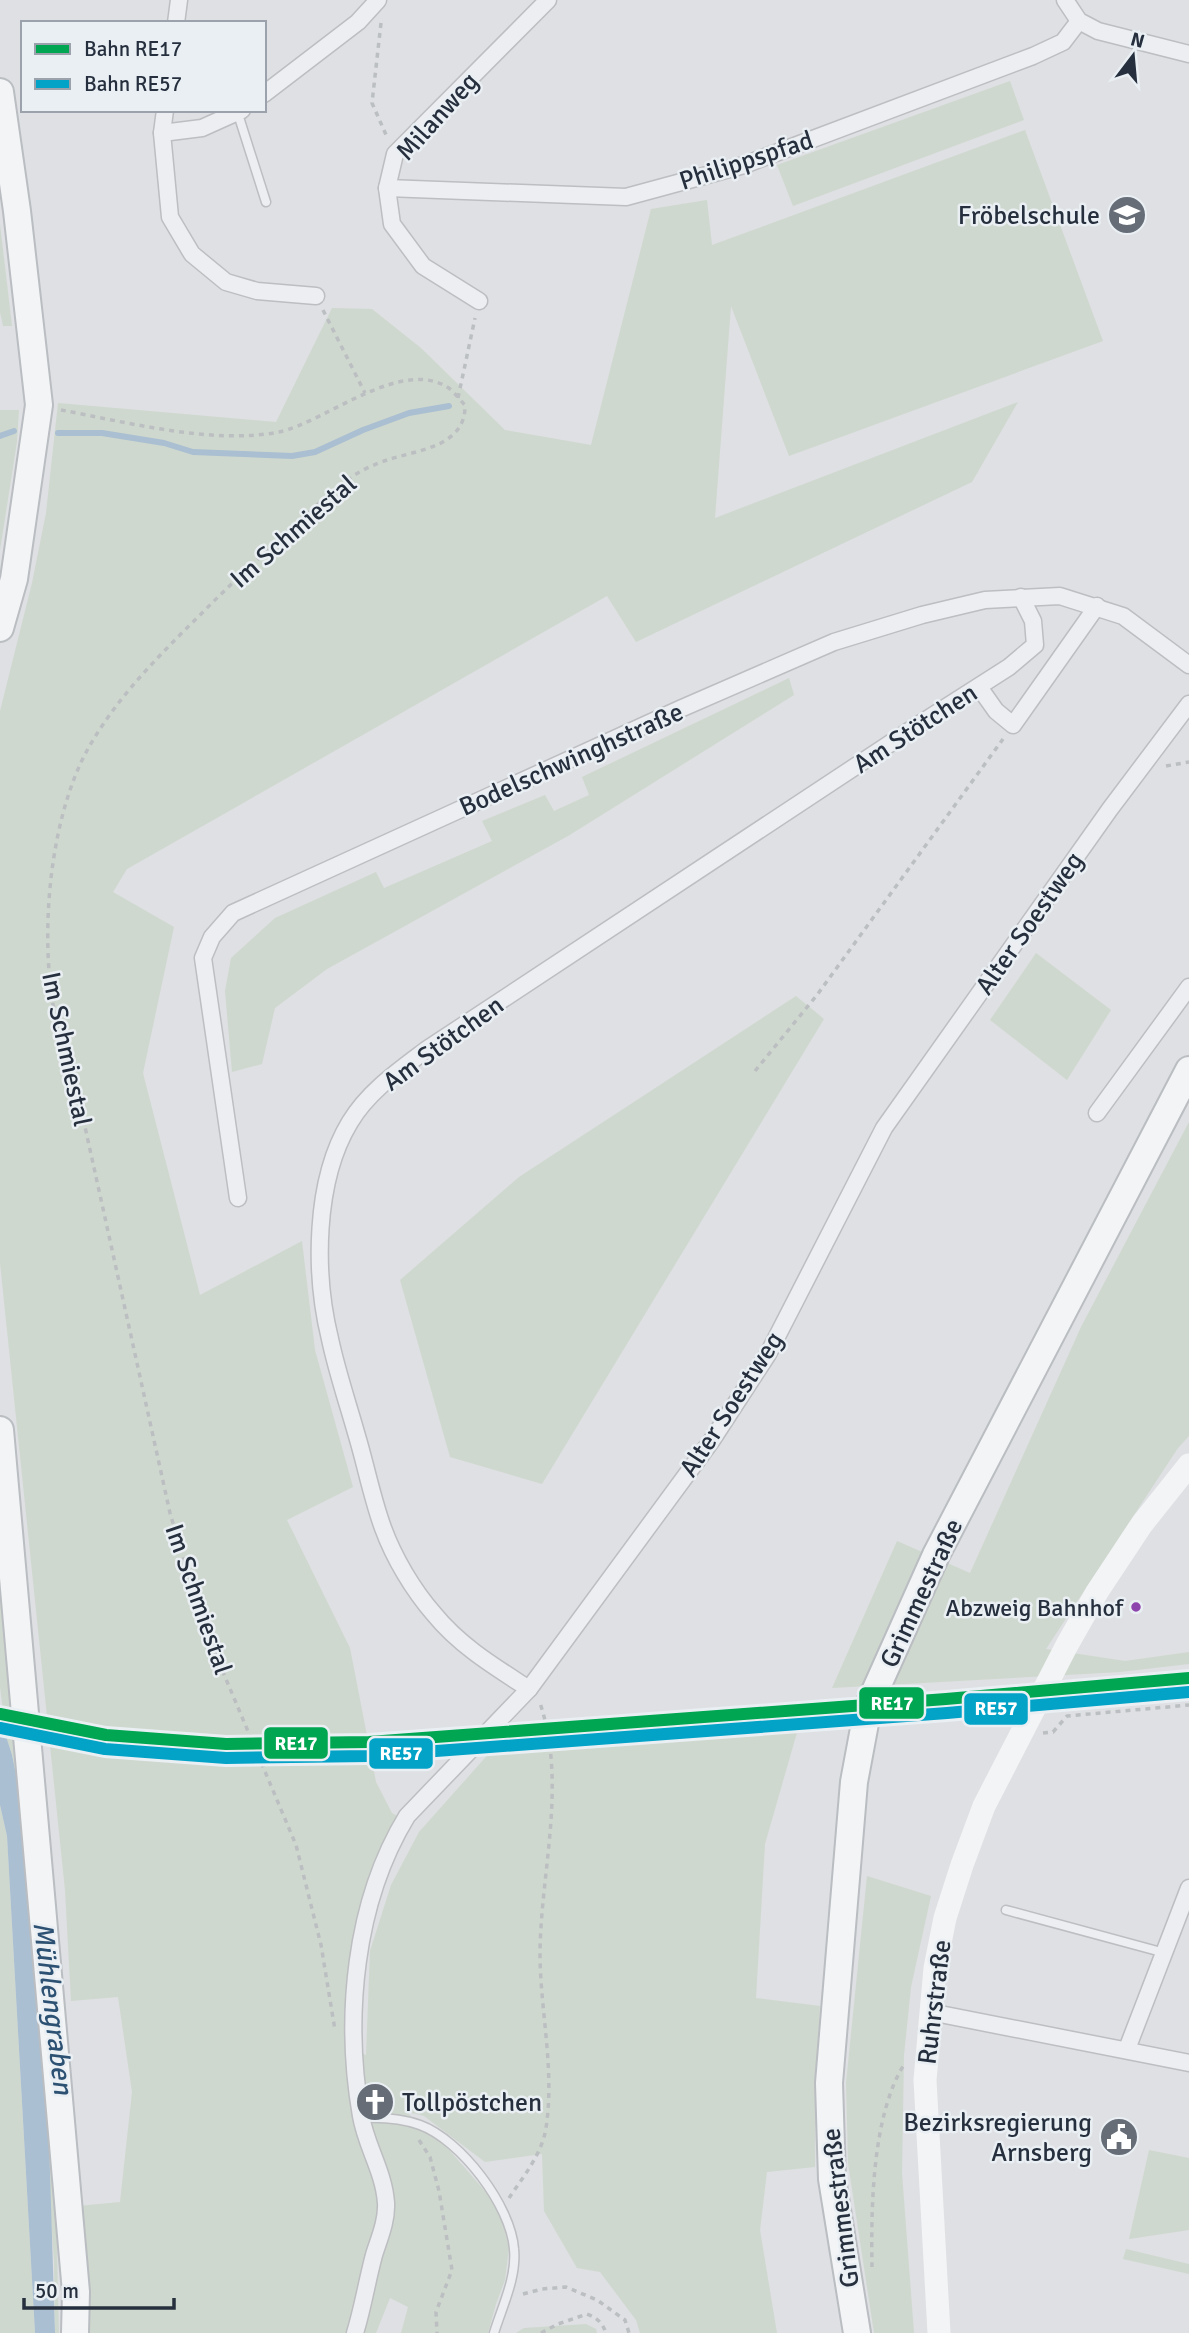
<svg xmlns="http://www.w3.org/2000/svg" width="1189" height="2333" viewBox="0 0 1189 2333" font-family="Signika,sans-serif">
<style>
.green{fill:#cfd8ce}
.water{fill:#aabfd1}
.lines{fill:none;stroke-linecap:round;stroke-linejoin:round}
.stream{stroke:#aabfd1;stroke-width:6}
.lane-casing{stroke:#bcbec1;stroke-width:11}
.street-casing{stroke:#bcbec1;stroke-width:19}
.primary-casing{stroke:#babdc1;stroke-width:30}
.path{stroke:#bcbfc2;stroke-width:3.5;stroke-dasharray:5 5;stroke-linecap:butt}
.lane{stroke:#edeef1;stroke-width:8}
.street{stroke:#edeef1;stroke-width:16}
.secondary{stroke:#f2f4f5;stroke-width:23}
.primary{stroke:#f2f4f5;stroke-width:26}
.rail-1-casing{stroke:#eaeff4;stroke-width:18}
.rail-2-casing{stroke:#eaeff4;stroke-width:18}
.rail-1{stroke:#00a651;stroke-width:12}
.rail-2{stroke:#02a3c7;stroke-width:12}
.bus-dot{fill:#8e44ad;stroke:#eaeff4;stroke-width:2.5}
.labels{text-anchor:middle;stroke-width:5;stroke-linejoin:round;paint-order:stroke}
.bus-label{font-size:24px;fill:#252f3d;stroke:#eaeff4;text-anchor:end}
.street-label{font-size:26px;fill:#252f3d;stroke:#eaeff4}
.poi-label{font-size:26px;fill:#252f3d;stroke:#eaeff4;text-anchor:end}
.water-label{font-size:28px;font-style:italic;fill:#2d5172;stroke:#eaeff4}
.line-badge{stroke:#eaeff4;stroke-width:2.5}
.badge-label{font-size:19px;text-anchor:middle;font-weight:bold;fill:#fff}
</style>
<rect width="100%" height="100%" fill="#dee0e3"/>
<g class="green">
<polygon points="1010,81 1024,120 793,206 777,165"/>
<path d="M1025 130 1103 341 789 456 731 306 715 518 1018 402 972 482 636 642 607 596 127 869 113 892 174 927 143 1073 200 1295 302 1241 315 1350 353 1487 287 1520 350 1648 376 1782 392 1813 397 1816C355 1887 356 1969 351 2049L366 2055 370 1951 391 1885 419 1832 492 1750 632 1742 798 1729 765 1844 756 1998 820 2006 816 2078 815 2167 767 2172 760 2230 777 2333H640L636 2320 600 2272 577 2268 544 2211 542 2154 485 2162 424 2116 408 2112 418 2128 445 2145 491 2198 501 2215 509 2248 505 2280 496 2304 488 2333H401L408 2307 390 2298 376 2333H81L78 2206 120 2202 132 2092 118 1997 71 2001 65 1890 0 1263V711L32 583 46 513 58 403 276 422 332 308 372 309 421 348 505 430 591 445 651 209 707 200 712 245Z"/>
<polygon points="0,224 12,326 3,326 0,312"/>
<polygon points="0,410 19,410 17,442 0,550"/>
<polygon points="789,678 794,695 568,836 327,969 275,1008 262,1064 232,1072 225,991 231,958 275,918 376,872 384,888 492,841 482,821 545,795 554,811 589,795 582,777"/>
<polygon points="1036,953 1111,1010 1067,1080 990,1020"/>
<polygon points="796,996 824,1019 542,1484 450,1457 400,1280 519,1177"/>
<polygon points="1189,1122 1189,1436 1178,1448 1046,1649 1125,1661 1189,1652 1189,1664 1120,1672 832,1688 897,1541 970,1573 1081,1327"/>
<polygon points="0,1541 56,2207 59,2333 55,2333 54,2261 20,1794 12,1755 4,1730 0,1728 0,1711 3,1711 0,1687"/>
<polygon points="0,1805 7,1836 35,2333 0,2333"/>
<polygon points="867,1876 931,1896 911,1987 904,2055 902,2173 914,2333 874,2333 848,2163 846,2083"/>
<polygon points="1149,2150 1189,2158 1189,2230 1129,2239"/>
<polygon points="1126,2249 1189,2264 1189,2274 1123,2259"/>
<polygon points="586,2324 596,2329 597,2333 516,2333 524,2328"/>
</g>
<polygon class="water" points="0,1728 4,1730 12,1755 20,1794 48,2109 55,2333 35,2333 7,1836 0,1805"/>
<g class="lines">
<g class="stream">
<polyline points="58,433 102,433 164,443 193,452 292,456 315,452 363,430 409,413 449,406"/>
<polyline points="0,436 14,431"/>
</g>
<defs>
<g id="lane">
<polyline points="238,114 266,202"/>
<polyline points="1006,1910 1165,1953"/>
<path d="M361 2118C381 2117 401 2118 420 2125 461 2140 511 2206 514 2249 517 2277 502 2307 494 2333"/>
</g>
<g id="street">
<polyline points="1065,0 1079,21 1098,31 1189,54"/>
<polyline points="176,23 179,0"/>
<polyline points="264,94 358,22 378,0"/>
<polyline points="165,110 162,133 170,217 192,254 226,282 257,291 316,296"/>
<polyline points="162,133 202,128 242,110"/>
<polyline points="387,188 626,197 744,165 1033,56 1063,42 1079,21"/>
<polyline points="479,301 423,266 392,224 387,188 395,154 548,0"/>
<polyline points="979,687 996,711 1013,725 1097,606"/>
<polyline points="1097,1113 1189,987"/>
<polyline points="238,1198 203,958 212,937 233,913 680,709 834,642 922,615 985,600 1060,596 1123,616 1189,665"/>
<path d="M529 1689C495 1667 460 1646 434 1614 413 1590 394 1558 383 1528 372 1498 366 1466 357 1436 348 1404 337 1372 330 1339 314 1274 314 1181 350 1122 368 1092 398 1071 426 1050L912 729 1009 667 1035 645 1033 621 1021 597"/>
<polyline points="930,2012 1189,2063"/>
<polyline points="1127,2049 1189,1888"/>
<path d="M355 2333C363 2307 367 2281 374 2255 379 2239 387 2221 386 2203 384 2172 366 2146 361 2116 344 2018 354 1903 407 1816L529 1689 712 1440 768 1354 884 1128 1110 809 1189 704"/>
</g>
<g id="primary">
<polyline points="0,92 17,211 39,405 14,579 0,628"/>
<polyline points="0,1430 76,2292 75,2333"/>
<polyline points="857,2333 832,2179 829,2083 854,1782 868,1707 936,1555 1189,1070"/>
</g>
</defs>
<use href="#lane" class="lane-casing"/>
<use href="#street" class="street-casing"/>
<use href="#primary" class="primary-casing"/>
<g class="path">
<polyline points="381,23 372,103 387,137"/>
<polyline points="323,310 365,393"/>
<polyline points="458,398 475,318"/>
<path d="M61 410C126 422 214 445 279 432 326 422 403 355 450 389 455 393 460 400 465 405 466 447 417 450 387 460 375 464 359 471 349 479 329 493 311 511 293 527 266 552 238 577 212 603 168 647 120 692 89 747 49 817 39 938 55 1015 59 1039 69 1063 76 1086L170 1513 194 1593 223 1672 296 1845 321 1945 335 2030"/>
<polyline points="1166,766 1189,762"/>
<polyline points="755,1071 817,995 1003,739"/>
<polyline points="1043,1733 1053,1732 1067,1716 1189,1705"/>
<polyline points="375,2087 395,2106"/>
<polyline points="419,2140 430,2157 439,2191 452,2270 436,2312 437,2333"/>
<path d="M509 2198C523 2177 542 2154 546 2128 555 2069 540 2011 540 1952 541 1870 567 1784 540 1703"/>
<path d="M872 2267C871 2207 872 2114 905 2063"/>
<polyline points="523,2294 542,2289 566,2287 597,2300 625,2320 629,2333"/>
<path d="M541 2333 558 2324 587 2314C597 2318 602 2322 606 2333"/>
</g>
<use href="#lane" class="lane"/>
<use href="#street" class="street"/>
<polyline class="secondary" points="939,2333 925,2080 935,1968 945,1918 962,1865 984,1806 1067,1645 1097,1592 1142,1524 1189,1465"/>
<use href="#primary" class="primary"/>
<defs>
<polyline id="rail-1" points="0,1714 106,1735 226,1744 369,1742 946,1699 1189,1678"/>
<polyline id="rail-2" points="0,1728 105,1749 226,1758 369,1756 947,1713 1189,1692"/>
</defs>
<use href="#rail-1" class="rail-1-casing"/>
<use href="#rail-2" class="rail-2-casing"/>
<use href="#rail-1" class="rail-1"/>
<use href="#rail-2" class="rail-2"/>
</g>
<defs>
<symbol id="school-disc" viewBox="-11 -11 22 22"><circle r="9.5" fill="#666d77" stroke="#eaeff4"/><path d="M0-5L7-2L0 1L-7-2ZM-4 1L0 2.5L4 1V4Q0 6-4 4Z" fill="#fff"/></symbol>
<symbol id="church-disc" viewBox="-11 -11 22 22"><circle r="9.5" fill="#666d77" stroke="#eaeff4"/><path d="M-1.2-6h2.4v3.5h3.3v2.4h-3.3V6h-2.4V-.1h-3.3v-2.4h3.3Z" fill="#fff"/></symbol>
<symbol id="civic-disc" viewBox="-11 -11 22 22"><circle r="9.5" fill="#666d77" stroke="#eaeff4"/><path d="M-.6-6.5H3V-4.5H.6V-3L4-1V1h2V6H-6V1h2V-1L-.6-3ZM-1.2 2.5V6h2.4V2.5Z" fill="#fff"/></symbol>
</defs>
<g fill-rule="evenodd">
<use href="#school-disc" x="1105" y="193" width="44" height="44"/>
<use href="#church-disc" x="353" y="2080" width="44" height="44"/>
<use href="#civic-disc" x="1097" y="2115" width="44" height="44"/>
</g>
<circle class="bus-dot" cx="1136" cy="1607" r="6"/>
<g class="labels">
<g class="bus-label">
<text x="1123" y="1616">Abzweig Bahnhof</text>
</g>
<g class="street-label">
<text transform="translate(437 116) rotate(-48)" y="9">Milanweg</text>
<text transform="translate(746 160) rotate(-18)" y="9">Philippspfad</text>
<text transform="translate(293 531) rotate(-41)" y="9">Im Schmiestal</text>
<text transform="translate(915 728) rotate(-33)" y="9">Am Stötchen</text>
<text transform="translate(571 759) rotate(-24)" y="9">Bodelschwinghstraße</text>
<text transform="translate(1029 923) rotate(-55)" y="9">Alter Soestweg</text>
<text transform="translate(443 1043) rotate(-36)" y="9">Am Stötchen</text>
<text transform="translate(67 1049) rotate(78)" y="9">Im Schmiestal</text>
<text transform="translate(731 1404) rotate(-57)" y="9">Alter Soestweg</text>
<text transform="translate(921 1593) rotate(-65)" y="9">Grimmestraße</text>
<text transform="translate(199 1599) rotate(71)" y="9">Im Schmiestal</text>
<text transform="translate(934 2002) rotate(-83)" y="9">Ruhrstraße</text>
<text transform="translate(840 2208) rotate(-97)" y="9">Grimmestraße</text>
</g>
<g class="poi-label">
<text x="1100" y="224">Fröbelschule</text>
<text x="402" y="2111" text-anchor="start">Tollpöstchen</text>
<text x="1092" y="2131">Bezirksregierung<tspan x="1092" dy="30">Arnsberg</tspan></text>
</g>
<g class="water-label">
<text transform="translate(54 2008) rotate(83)" y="10">Mühlengraben</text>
</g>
</g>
<g class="line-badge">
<rect x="858" y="1686" width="67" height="34" rx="7" fill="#00a651"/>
<rect x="963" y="1692" width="66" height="34" rx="7" fill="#02a3c7"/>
<rect x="263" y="1726" width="66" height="34" rx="7" fill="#00a651"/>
<rect x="368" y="1737" width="66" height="33" rx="7" fill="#02a3c7"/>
</g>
<g class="badge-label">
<text x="892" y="1710">RE17</text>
<text x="996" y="1715">RE57</text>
<text x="296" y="1750">RE17</text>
<text x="401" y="1760">RE57</text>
</g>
<rect x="21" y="21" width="245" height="91" fill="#eaeff4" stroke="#9ba2ab" stroke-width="2"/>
<rect x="35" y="44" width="35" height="10" fill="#00a651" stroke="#9ba2ab" stroke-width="2"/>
<text x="84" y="56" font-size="21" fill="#252f3d">Bahn RE17</text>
<rect x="35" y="79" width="35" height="10" fill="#02a3c7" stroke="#9ba2ab" stroke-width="2"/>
<text x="84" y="91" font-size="21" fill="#252f3d">Bahn RE57</text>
<g transform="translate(1133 56) rotate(16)" stroke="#eaeff4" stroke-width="5" paint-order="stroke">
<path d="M0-5L12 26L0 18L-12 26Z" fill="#252f3d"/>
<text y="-10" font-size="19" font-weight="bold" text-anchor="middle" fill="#252f3d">N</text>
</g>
<path d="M24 2298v10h150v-10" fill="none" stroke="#252f3d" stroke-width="3.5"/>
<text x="35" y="2298" font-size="21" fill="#252f3d" stroke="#eaeff4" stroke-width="5" paint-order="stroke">50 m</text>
</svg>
